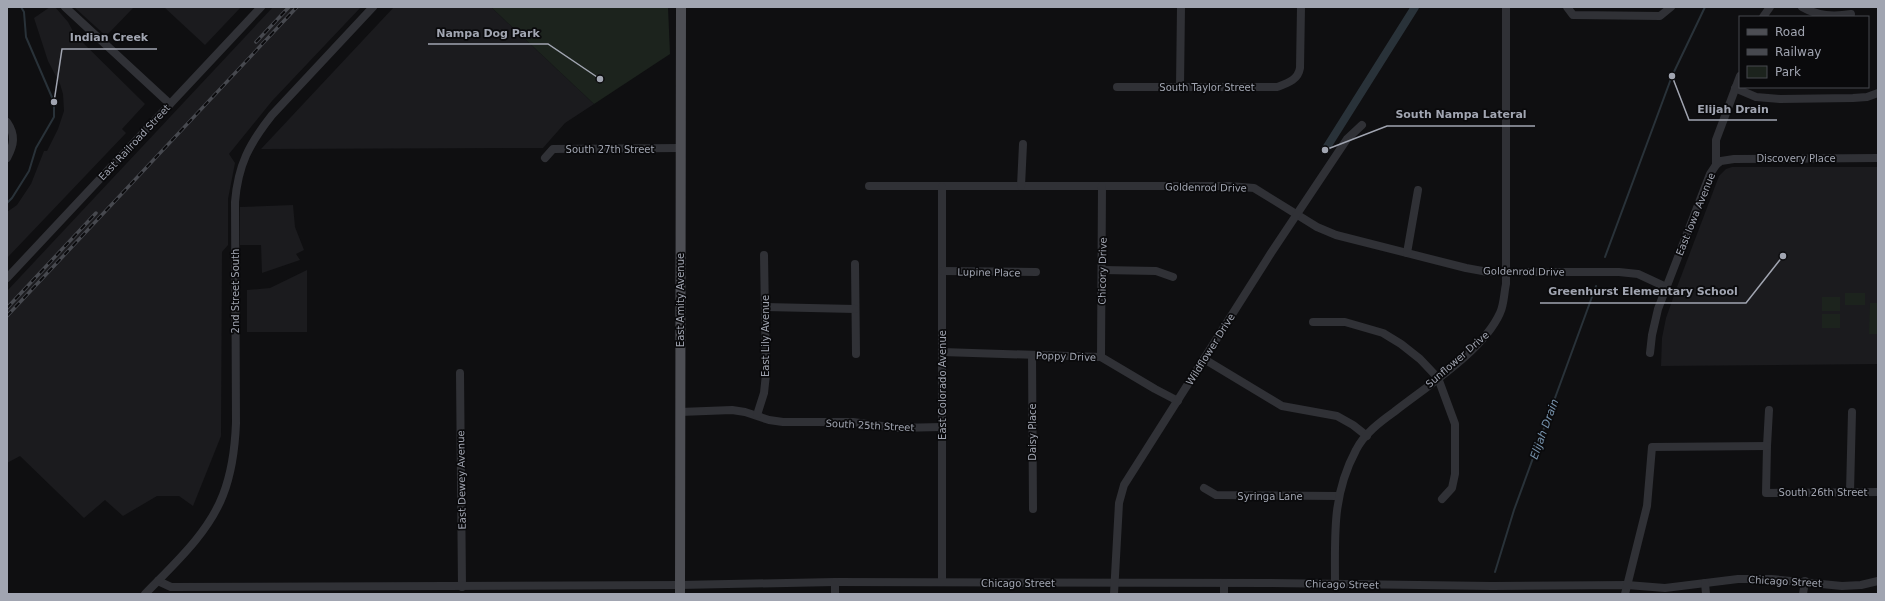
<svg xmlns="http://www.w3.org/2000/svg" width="1885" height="601" viewBox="0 0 1885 601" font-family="'DejaVu Sans',sans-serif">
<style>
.built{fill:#1b1b1e}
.green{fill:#1c231d}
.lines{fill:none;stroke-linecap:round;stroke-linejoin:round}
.stream{stroke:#293239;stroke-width:2}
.canal{stroke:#293239;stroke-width:8}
.minor{stroke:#303136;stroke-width:8}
.major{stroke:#4d4e54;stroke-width:10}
.rail-casing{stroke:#47494f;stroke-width:3.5}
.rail{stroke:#0a0a0c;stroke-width:2;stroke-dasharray:6;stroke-linecap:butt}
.labels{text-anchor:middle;stroke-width:3.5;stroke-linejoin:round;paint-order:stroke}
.street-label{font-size:10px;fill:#a1a5b1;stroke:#0a0a0c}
.water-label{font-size:11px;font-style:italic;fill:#7793ad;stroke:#0a0a0c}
.leader{fill:none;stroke:#a1a5b1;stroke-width:1.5}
.callout-dot{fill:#a1a5b1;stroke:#0a0a0c;stroke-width:1.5}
.callout-label{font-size:11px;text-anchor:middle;font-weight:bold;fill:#a1a5b1;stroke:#0a0a0c;stroke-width:3.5;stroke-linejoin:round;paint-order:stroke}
</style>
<rect width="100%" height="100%" fill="#0f0f11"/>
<g class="built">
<polygon points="50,7 55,7 68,22 75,35 145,104 122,129 126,133 7,258 7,212 17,205 31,184 44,151 47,151 58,129 64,111 63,94 60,84 48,61 34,18"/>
<polygon points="74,7 134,7 106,36"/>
<polygon points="164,7 241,7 205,45"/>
<polygon points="273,7 361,7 272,101 229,154 235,163 228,199 228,245 222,252 221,436 193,506 179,496 157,496 123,516 105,500 84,518 20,456 7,463 7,291"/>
<polygon points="394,7 491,7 594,104 565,123 543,148 261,149"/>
<polygon points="1732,167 1878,167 1878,364 1661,366 1662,338 1666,318 1677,287 1719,176 1726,169"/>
<polygon points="293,205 295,227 304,250 296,254 300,260 262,273 261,245 240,245 240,207"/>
<polygon points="307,270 307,332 247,332 247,290 270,288"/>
</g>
<g class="green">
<polygon points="491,7 668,7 670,54 594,104"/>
<rect x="1845" y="293" width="20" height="12"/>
<rect x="1822" y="297" width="18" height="14"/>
<polygon points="1870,303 1878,303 1878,334 1869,334"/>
<rect x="1822" y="314" width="18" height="14"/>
</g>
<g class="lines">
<g class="stream">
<polyline points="7,203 12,198 29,171 36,148 54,117 54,102 26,37 24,12 21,7"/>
<polyline points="1605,257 1672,76 1705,7"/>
<polyline points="1495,572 1514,510 1596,286"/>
</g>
<polyline class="canal" points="1325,150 1415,7"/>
<g class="minor">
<polyline points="65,7 170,104"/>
<polyline points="1567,7 1573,15 1660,16 1671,7"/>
<path d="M1802 7C1818 16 1833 17 1851 14"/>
<polyline points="1763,17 1770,7"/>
<polyline points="1180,86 1181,7"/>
<path d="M1117 87H1277C1288 83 1298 80 1300 68L1301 7"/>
<polyline points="1735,88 1756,97 1780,99 1853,98 1867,97 1878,93"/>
<path d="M7 122C16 135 14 145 7 158"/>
<polyline points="545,158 553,149 680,148"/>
<polyline points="1716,165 1721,161 1734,159 1878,158"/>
<polyline points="869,186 1229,186 1254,188 1317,227 1336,235 1466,268 1488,272 1619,272 1638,274 1666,287"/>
<polyline points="1021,186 1023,144"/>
<polyline points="942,187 942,582"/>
<polyline points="1407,253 1418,190"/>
<polyline points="855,264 856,354"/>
<polyline points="1103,270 1156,271 1173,277"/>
<polyline points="942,271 1036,272"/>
<polyline points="7,278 261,7"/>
<polyline points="765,307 855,309"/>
<polyline points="1313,322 1345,322 1383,333 1401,344 1420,359 1438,378 1455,424 1455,474 1452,488 1442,499"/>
<polyline points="942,352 1101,357 1155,389 1178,401"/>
<polyline points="1650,353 1652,335 1658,309 1710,174 1716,165 1716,140 1740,76"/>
<polyline points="1032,355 1033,509"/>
<polyline points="1101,357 1102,186"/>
<polyline points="1204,359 1282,406 1337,416 1353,425 1367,436"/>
<polyline points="460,373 462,587"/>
<polyline points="1769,410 1767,446 1766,493 1878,492"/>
<polyline points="680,412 732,410 745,412 769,420 783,422 853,422 896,428 942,427"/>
<polyline points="757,415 764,393 766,374 764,255"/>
<polyline points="1204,488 1216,495 1338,496"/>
<polyline points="1850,492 1852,412"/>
<polyline points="158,581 171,587 680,585 835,582 1272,583 1492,586 1627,585 1665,588 1738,579 1771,579 1842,586 1861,585 1878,581"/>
<polyline points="835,582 835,594"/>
<path d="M1335 583C1335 534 1332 495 1356 450 1364 434 1380 422 1394 412 1427 386 1483 351 1500 313 1504 305 1504 293 1506 284V7"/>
<polyline points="1705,583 1706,594"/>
<path d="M145 594C173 565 208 534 223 495 232 472 235 448 236 423L235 202C238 165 249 144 272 115L373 7"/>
<polyline points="1114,594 1119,503 1124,485 1271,253 1347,139 1362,125"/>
<polyline points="1224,594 1224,583"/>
<polyline points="1625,594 1647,506 1652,447 1767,446"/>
<polyline points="1803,594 1805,581"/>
</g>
<polyline class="major" points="680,594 681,7"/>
<defs>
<g id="rail">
<polyline points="256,42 289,7"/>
<polyline points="7,308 96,213"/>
<polyline points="7,316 297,7"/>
</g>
</defs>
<use href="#rail" class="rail-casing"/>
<use href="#rail" class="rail"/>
</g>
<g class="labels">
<g class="street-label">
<text x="1207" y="91">South Taylor Street</text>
<text transform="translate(134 142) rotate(-47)" y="4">East Railroad Street</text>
<text x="610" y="153">South 27th Street</text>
<text x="1796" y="162">Discovery Place</text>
<text transform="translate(1206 187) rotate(1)" y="4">Goldenrod Drive</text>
<text transform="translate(1695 214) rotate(-68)" y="4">East Iowa Avenue</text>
<text transform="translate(1102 271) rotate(-89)" y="4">Chicory Drive</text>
<text transform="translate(1524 271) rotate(1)" y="4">Goldenrod Drive</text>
<text transform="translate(989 272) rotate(1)" y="4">Lupine Place</text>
<text transform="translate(235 291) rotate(-90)" y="4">2nd Street South</text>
<text transform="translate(680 300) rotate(-90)" y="4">East Amity Avenue</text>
<text transform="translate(765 336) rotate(-90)" y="4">East Lily Avenue</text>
<text transform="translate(1210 349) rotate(-58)" y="4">Wildflower Drive</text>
<text transform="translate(1066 356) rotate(2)" y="4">Poppy Drive</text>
<text transform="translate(1457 359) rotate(-41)" y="4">Sunflower Drive</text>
<text transform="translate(942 385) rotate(-90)" y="4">East Colorado Avenue</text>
<text transform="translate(870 425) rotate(3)" y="4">South 25th Street</text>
<text transform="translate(1032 432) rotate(-90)" y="4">Daisy Place</text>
<text transform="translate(461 480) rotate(-91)" y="4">East Dewey Avenue</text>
<text x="1823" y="496">South 26th Street</text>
<text x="1270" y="500">Syringa Lane</text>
<text transform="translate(1785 581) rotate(3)" y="4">Chicago Street</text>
<text x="1018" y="587">Chicago Street</text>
<text transform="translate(1342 584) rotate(1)" y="4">Chicago Street</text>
</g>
<g class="water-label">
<text transform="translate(1544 429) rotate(-70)" y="4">Elijah Drain</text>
</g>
</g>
<path class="leader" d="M600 79L548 44H428M54 102L62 49H157M1672 76L1689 120H1777M1325 150L1387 126H1535M1783 256L1746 303H1540"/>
<g class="callout-dot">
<circle cx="600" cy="79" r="4"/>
<circle cx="54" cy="102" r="4"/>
<circle cx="1672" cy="76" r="4"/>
<circle cx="1325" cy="150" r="4"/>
<circle cx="1783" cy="256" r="4"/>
</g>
<g class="callout-label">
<text x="488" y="37">Nampa Dog Park</text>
<text x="109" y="41">Indian Creek</text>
<text x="1733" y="113">Elijah Drain</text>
<text x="1461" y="118">South Nampa Lateral</text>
<text x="1643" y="295">Greenhurst Elementary School</text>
</g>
<rect width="1885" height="601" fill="none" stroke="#a1a5b1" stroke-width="16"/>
<rect x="1739" y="16" width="130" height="72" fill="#0a0a0c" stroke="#46484e"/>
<rect x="1747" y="29" width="20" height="6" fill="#4d4e54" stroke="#46484e"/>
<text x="1775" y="36" font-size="12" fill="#a1a5b1">Road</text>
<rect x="1747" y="49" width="20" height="6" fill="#47494f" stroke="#46484e"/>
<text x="1775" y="56" font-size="12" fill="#a1a5b1">Railway</text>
<rect x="1747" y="66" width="20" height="12" fill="#1c231d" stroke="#46484e"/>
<text x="1775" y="76" font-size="12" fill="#a1a5b1">Park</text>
</svg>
